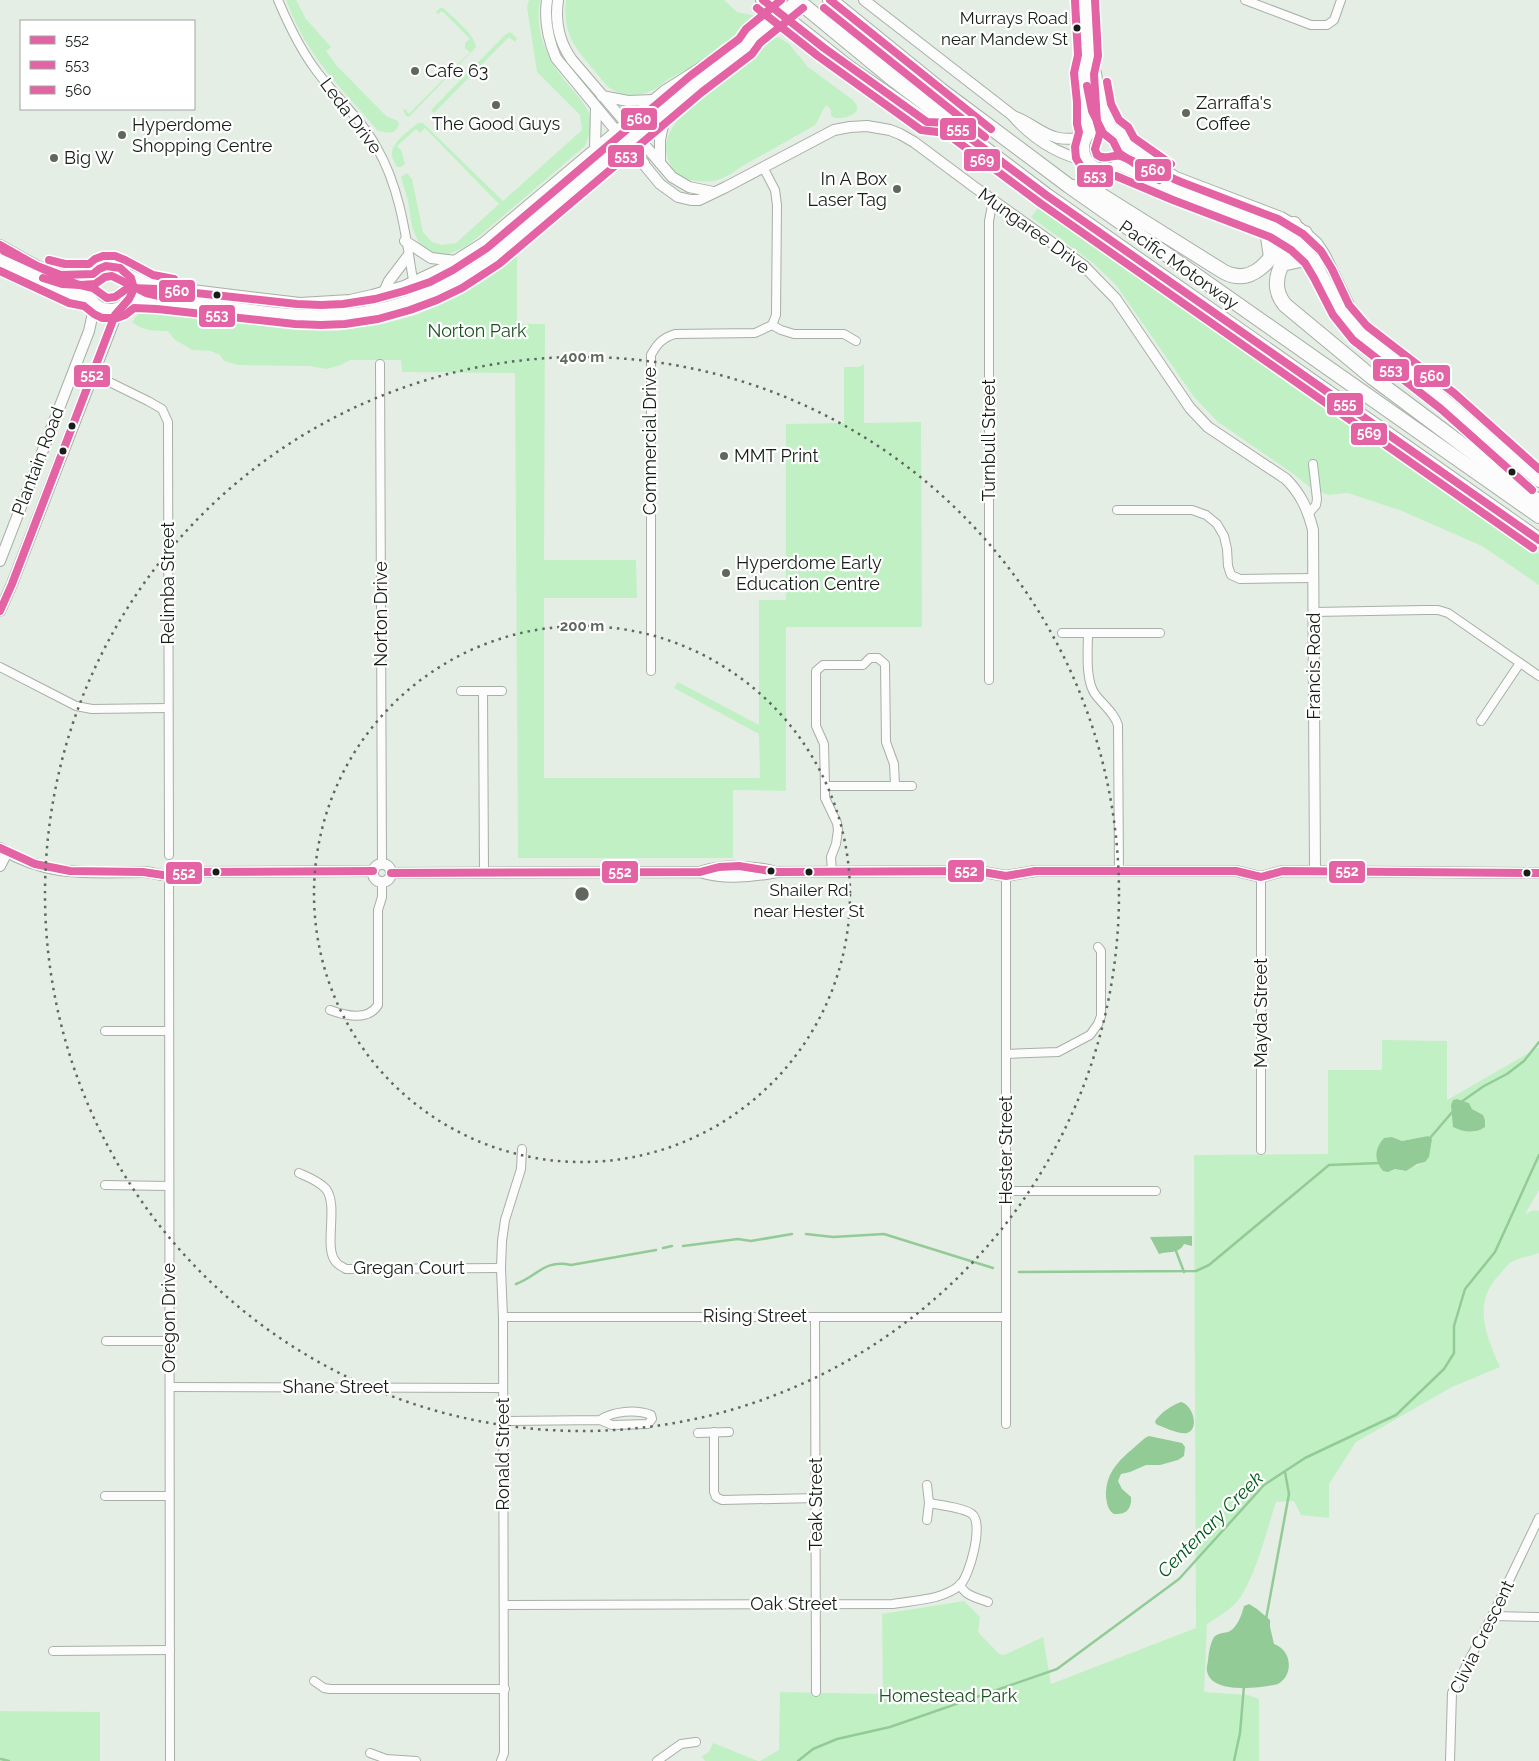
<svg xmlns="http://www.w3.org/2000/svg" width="1539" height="1761" viewBox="0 0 1539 1761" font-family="Raleway,sans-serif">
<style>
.green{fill:#c2f0c5;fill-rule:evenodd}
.water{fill:#93cb97}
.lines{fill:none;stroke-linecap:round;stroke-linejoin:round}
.stream{stroke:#93cb97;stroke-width:2.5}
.minor-casing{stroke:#a8afa8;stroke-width:10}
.tertiary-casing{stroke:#a8afa8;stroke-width:12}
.motorway-casing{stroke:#a8afa8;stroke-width:16}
.minor{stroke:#fbfcfb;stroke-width:8}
.tertiary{stroke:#fbfcfb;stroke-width:10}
.motorway{stroke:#fbfcfb;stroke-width:14}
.tertiary-bridge-casing{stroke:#a8afa8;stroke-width:12;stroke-linecap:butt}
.tertiary-bridge{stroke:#fbfcfb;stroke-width:10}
.bus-1-casing{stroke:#fff;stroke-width:11}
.bus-2-casing{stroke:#fff;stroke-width:11}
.bus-3-casing{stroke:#fff;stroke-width:11}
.bus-4-casing{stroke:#fff;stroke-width:11}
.bus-5-casing{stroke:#fff;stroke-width:11}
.bus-1{stroke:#e463a4;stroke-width:8}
.bus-2{stroke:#e463a4;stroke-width:8}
.bus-3{stroke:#e463a4;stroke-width:8}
.bus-4{stroke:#e463a4;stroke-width:8}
.bus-5{stroke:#e463a4;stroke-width:8}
.ring{fill:none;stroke:#5f675f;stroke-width:2.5;stroke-dasharray:2.5 5}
.bus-dot{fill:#171e18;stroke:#fff;stroke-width:2}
.poi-dot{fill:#5f675f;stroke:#fff;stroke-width:2}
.labels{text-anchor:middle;stroke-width:4.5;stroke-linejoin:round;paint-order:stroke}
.bus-label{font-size:17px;fill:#171e18;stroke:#fff;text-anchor:end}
.poi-label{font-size:18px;fill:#171e18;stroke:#fff;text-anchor:start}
.street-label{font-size:18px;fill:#171e18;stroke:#fff}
.park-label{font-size:18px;fill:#1c5123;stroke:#fff}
.water-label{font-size:19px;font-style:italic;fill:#005918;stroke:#fff}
.centre{fill:#5f675f;stroke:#fff;stroke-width:2.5}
.ring-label{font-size:15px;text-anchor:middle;font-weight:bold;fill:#5f675f;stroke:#fff;stroke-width:4.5;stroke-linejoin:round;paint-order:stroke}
.line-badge{stroke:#fff;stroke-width:2}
.badge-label{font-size:14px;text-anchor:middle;font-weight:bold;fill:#fff}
</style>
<rect width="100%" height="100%" fill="#e4eee4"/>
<g class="green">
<path d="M286 0H296L306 19 331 47 326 51 337 66 386 116 396 120 399 123C397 136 385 133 377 130 354 102 327 76 308 45 299 31 292 15 286 0Z"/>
<path d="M529 0H540C534 35 549 62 571 88 579 97 589 108 591 120 593 129 588 138 585 146L483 233 465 247 449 254 438 255 426 251 419 243 412 227 408 201 401 177 407 173 412 179 423 232 432 242 442 245 456 243 499 204 425 128 420 133 416 129 397 146 401 150 405 164 401 167H397C395 163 392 159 392 155 391 142 409 131 418 123H423L503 201 582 130 580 115 537 72 527 7Z"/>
<path d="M566 0H724L737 12 755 16 761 19 724 49 667 80C653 94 629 101 611 89 604 84 599 75 593 69 582 56 571 44 567 27 565 18 565 9 566 0Z"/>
<path d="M440 8H443C453 17 475 35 476 47L409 117 406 116 403 110 405 109 409 114 470 52 465 48V43L470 39 442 11 438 14 436 12Z"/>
<polygon points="510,32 517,38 515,42 509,37 434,113 431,110 506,34"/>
<path d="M778 37 789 44 808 67 853 100 857 106V111C850 118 843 118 834 118L831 115V110L827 105C821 110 820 119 815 125 791 139 768 152 744 165 736 170 726 178 717 180 701 184 677 181 670 164 662 147 667 135 677 121L760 45 770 39Z"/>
<polygon points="1039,207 1539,554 1539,585 1482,546 1402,511 1348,493 1328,495 1311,488 1292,473 1218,422 1194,397 1116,285 1093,263 1031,217"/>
<path d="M517 255V324H545L544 560H636L637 598H544V778H760L759 734 674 688 678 682 759 725V600H786V424L844 423V367H859L864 364V423L921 422 922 627H786V791L733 790V858H518L515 373 402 372 401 360H350L341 365 326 369 310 366 238 365 224 361 220 355 211 351 192 350 174 339 168 331C154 331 143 331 132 322 136 317 140 310 146 309 159 307 181 313 193 317L294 330 336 331 383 324 416 315 446 302 486 280Z"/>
<path d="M1382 1040 1447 1041V1100L1539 1047V1190L1525 1214 1534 1210 1539 1211V1253C1530 1256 1518 1258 1510 1263 1506 1266 1503 1271 1499 1275 1472 1304 1486 1335 1500 1367L1452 1387 1356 1442 1329 1484V1518L1301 1515 1294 1501 1276 1502C1267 1529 1253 1588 1233 1606 1225 1613 1215 1619 1207 1624L1204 1692 1248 1695 1259 1699V1761H760L779 1750 780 1692 883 1694 882 1614 964 1601 980 1617 978 1632 999 1654 1004 1655 1043 1637 1051 1684 1196 1628 1194 1155 1328 1154V1070H1382ZM1457 1099 1469 1103 1472 1109 1480 1114 1476 1132 1457 1129 1453 1127V1117ZM1428 1136 1425 1162 1403 1171 1395 1169 1388 1172 1392 1137 1402 1141Z"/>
<polygon points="0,1711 100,1712 100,1761 0,1761"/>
<polygon points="713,1743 758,1761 705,1761 702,1756 709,1752"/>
</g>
<g class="water">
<path d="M1457 1099 1469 1103 1472 1109 1483 1115 1485 1120V1127C1476 1134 1462 1132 1453 1127L1451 1105 1453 1100Z"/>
<path d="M1428 1136 1432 1139 1429 1157 1425 1162 1417 1164 1406 1171 1395 1169 1388 1172 1383 1171C1374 1160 1374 1149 1384 1138L1392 1137 1402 1141Z"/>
<path d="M1192 1236V1246L1184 1244C1179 1254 1169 1251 1159 1254L1150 1237Z"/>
<path d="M1181 1402C1193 1405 1200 1429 1187 1433 1181 1435 1162 1427 1156 1424L1155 1421C1162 1412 1170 1406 1181 1402Z"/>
<path d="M1149 1436 1182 1443 1185 1447 1184 1456 1178 1460 1160 1465H1146L1130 1472 1121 1474 1118 1481 1122 1489 1131 1497C1132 1509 1126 1515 1114 1514 1108 1510 1107 1504 1106 1497 1105 1468 1125 1456 1145 1438Z"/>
<path d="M1249 1604 1257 1609 1270 1620V1627L1274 1644C1292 1650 1294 1675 1278 1684 1262 1688 1211 1695 1207 1671 1206 1668 1208 1663 1208 1660 1209 1652 1210 1644 1214 1637 1218 1633 1223 1633 1228 1632 1237 1629 1242 1614 1244 1606Z"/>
</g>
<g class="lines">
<g class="stream">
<polyline points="1461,1102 1484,1086 1507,1074 1524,1061 1539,1042"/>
<polyline points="1430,1138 1454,1110"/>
<polyline points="806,1234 833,1237 884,1234 993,1268"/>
<polyline points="683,1246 738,1239 751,1241 792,1234"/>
<polyline points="663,1248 672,1246"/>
<polyline points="1176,1251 1184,1272"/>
<polyline points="1019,1272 1196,1271 1209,1265 1329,1165 1380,1163"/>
<path d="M516 1284C538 1276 544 1259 571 1265L656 1250"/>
<polyline points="1266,1619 1289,1494 1285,1472"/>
<polyline points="1,1759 9,1761"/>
<polyline points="798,1761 813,1749 837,1739 890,1727 1057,1669 1179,1579 1264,1485 1305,1458 1396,1415 1444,1369 1454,1353 1454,1326 1465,1289 1495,1252 1539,1155"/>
<polyline points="1234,1761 1240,1733 1244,1686"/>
</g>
<defs>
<g id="minor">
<path d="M278 0C289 26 301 51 318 73 337 98 362 120 377 148 403 193 407 248 416 298"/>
<polyline points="1245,0 1311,25 1327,25 1334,20 1341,0"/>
<polyline points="772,325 781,330 794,334 844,334 856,341"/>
<polyline points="380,364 382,864"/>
<polyline points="75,367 93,374 148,401 162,409 168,422 169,855"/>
<polyline points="1531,475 1539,467"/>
<polyline points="1117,510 1192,510 1206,515 1217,524 1224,536 1227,549 1228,566 1231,575 1240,579 1314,578"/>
<polyline points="1309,513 1316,505 1317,499 1313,464"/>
<polyline points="1314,612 1425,610 1438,610 1448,613 1539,676"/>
<polyline points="1062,633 1160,633"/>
<path d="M1088 633C1088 650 1085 680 1095 694 1103 705 1114 712 1118 725L1119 872"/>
<polyline points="0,667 76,706 92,709 168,708"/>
<path d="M651 671V355C657 344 662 338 675 334L755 333 772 325 776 315 777 205 775 190 763 167"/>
<polyline points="989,680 989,221 993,200"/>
<polyline points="461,691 502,691"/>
<polyline points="483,691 484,872"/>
<polyline points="1481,721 1520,663"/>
<polyline points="895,785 894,764 886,742 885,664 878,658 870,658 863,665 823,665 816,671 816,726 824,744 825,786 912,786"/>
<polyline points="825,786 825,798 837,823 838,830 836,844 831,857 832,872"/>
<polyline points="169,876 170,1761"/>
<polyline points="1006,876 1006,1424"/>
<polyline points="1261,877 1261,1150"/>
<path d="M330 1010C346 1016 368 1021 378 1005V910L382 897V882"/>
<polyline points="105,1031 169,1031"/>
<polyline points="1006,1054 1058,1052 1090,1035 1098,1024 1101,1016 1101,951 1098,947"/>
<path d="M299 1173C308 1177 319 1181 326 1189 339 1206 323 1248 336 1262 338 1265 343 1267 346 1269L501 1268"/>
<polyline points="105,1185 169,1186"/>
<polyline points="1006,1191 1156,1191"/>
<polyline points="503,1317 1006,1317"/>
<polyline points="815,1317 816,1692"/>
<polyline points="106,1341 169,1341"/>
<polyline points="170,1387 503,1388"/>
<path d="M503 1421 600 1420 612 1425 648 1424 652 1419 651 1415C636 1409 613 1411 600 1420"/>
<polyline points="714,1432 714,1492 716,1497 722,1500 817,1498"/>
<polyline points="698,1433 729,1432"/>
<polyline points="105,1496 169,1496"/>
<polyline points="927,1520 929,1503 927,1485"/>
<path d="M960 1584C964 1596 978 1598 988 1602"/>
<path d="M504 1605 893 1604C915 1600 943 1600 960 1585 970 1575 983 1526 973 1515 967 1508 938 1505 929 1503"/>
<polyline points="1492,1616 1539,1617"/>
<polyline points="53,1651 170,1650"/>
<polyline points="314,1681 324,1688 330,1689 505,1689"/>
<polyline points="370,1753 386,1759 416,1761"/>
<polyline points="501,1761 504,1753 503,1317 501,1268 502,1241 505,1220 521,1169 522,1149"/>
<polyline points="657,1761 681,1744 696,1742"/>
<polyline points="1450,1761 1452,1693 1492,1616 1539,1518"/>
</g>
<g id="tertiary">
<path d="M547 0C544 20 548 39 556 58L660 184 678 197 691 200H699L726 187 834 130 850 127 867 126 890 130 900 134 914 142 973 186 1083 265 1116 299 1190 408 1208 427 1286 479C1301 494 1308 510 1313 530L1315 871"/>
<path d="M558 0C555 21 559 42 572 60L672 177 689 187 713 192"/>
<path d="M864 0 1012 115C1032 138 1058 155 1088 161"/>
<polyline points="1085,0 1088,56 1084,73 1087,101 1087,123 1090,133"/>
<polyline points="1088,56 1096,73 1101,107 1111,127"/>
<polyline points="602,96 628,101 653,100"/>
<path d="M1013 116C1029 121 1040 133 1055 137 1065 141 1075 137 1086 139"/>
<circle cx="1105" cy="148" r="21"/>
<polyline points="1126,145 1176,177 1281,217 1300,228 1317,243 1325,255 1350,307 1373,340"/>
<polyline points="595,149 596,107"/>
<polyline points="605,161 626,161 644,163"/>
<polyline points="660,163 660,140 663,125 662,114"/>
<polyline points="1117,165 1177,191 1274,228 1292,239 1308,252 1316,262 1341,310 1360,333 1447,401 1539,482"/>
<polyline points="405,241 431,258 456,261"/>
<path d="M0 245C19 255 40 270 61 275 71 277 82 275 93 274"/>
<polyline points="0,260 73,294 89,297"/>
<circle cx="110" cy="287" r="22"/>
<polyline points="128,274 151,285 300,303 350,300 372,295 404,286 445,267 483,243 664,91 738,44"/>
<polyline points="384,292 389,281 408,256"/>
<path d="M130 298C160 300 190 302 221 306 251 309 281 315 312 315 378 317 440 295 493 256L696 84 746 46 753 36"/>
<polyline points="0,561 89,331 95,304"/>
<polyline points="0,611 12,584 119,308"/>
<path d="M0 848C48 878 90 872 143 872 152 872 161 876 170 876 176 875 183 873 189 872L373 871"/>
<circle cx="382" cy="873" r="9"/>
<polyline points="0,866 7,852"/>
<path d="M700 872C722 864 751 866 773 871"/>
<path d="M391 873 700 872C725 880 752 877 777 872L977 871 1006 876 1035 871H1236L1261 877 1283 871 1539 873"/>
</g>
<g id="motorway">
<polyline points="763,0 848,67 927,122 950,123"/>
<polyline points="797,0 894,80 1046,195 1539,540"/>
<polyline points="830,0 942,91 1069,186 1539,516"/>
<path d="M1072 187 1093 190 1224 272C1258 290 1278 247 1294 224"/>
<polyline points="1266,224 1271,257"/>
<path d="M1305 233C1288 253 1264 279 1285 305L1373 378 1539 502"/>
<polyline points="1282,264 1300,260 1316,262"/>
</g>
</defs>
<use href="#minor" class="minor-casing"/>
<use href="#tertiary" class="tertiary-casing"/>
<use href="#motorway" class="motorway-casing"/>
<use href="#minor" class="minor"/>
<use href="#tertiary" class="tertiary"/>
<use href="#motorway" class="motorway"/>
<defs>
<polyline id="tertiary-bridge" points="753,36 797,0"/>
</defs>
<use href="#tertiary-bridge" class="tertiary-bridge-casing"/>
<use href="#tertiary-bridge" class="tertiary-bridge"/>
<defs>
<g id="bus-1">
<polyline points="0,245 37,266 61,275 93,274 99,269 106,266 120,268 131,278 133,285 132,293 129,299 115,315 12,584 0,611"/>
<polyline points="0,848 35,864 70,871 143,872 170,876 189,872 373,871"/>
<polyline points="391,873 700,872 719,867 739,866 777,872 977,871 1006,876 1035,871 1236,871 1261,877 1283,871 1539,873"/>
</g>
<g id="bus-2">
<polyline points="1075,1 1078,55 1074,73 1077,102 1077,124 1079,132 1075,147 1076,158 1082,168 1090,174 1100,178 1116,176 1173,200 1270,237 1291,250 1305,263 1314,278 1333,315 1353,340 1441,409 1532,490"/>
<polyline points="1087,86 1092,111 1103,133 1113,141 1119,153 1159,180"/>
<polyline points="0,271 69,303 84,306 94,314 102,318 117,318 125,315 134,308 157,309 295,324 321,325 345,324 378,319 410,310 437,300 462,288 499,264 702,92 752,54 760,43 803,8"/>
<polyline points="43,278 62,284 80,285 95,284 105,277 112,276 146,293 172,299"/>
</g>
<g id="bus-3">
<path d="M1095 0 1098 56 1094 74 1097 122 1100 133 1095 149 1097 155C1105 161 1112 154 1121 156L1181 182 1278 219 1303 234 1321 251 1332 269 1349 305 1367 326 1454 393 1539 469"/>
<polyline points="1107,82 1111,104 1119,120 1128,127 1134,138 1171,164"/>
<polyline points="4,251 76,284 93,288 107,298 115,297 125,290 130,288 159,289 297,304 321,305 343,304 375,299 404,291 430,282 453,270 487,248 690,76 739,39 746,29 781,0"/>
<polyline points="49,260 65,264 89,264 95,259 103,256 115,256 125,260 153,275 174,279"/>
</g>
<g id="bus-4">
<polyline points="763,0 824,48 927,122 950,123 1046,195 1539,540"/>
<polyline points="830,0 991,129"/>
</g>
<g id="bus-5">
<polyline points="757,8 818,56 921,130 946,133 1040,203 1533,548"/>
<polyline points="824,8 985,137"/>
</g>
</defs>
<use href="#bus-1" class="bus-1-casing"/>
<use href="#bus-2" class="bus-2-casing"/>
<use href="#bus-3" class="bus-3-casing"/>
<use href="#bus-4" class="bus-4-casing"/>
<use href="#bus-5" class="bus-5-casing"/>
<use href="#bus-1" class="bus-1"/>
<use href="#bus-2" class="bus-2"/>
<use href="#bus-3" class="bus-3"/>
<use href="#bus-4" class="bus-4"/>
<use href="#bus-5" class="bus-5"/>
</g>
<g class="ring">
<circle cx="582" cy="894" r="268"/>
<circle cx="582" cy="894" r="537"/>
</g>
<g class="bus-dot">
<circle cx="1077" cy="28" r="4.5"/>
<circle cx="217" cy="295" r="4.5"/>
<circle cx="72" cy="426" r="4.5"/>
<circle cx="63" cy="451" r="4.5"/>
<circle cx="1512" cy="472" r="4.5"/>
<circle cx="771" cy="871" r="4.5"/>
<circle cx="216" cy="872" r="4.5"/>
<circle cx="809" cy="872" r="4.5"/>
<circle cx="1527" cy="873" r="4.5"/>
</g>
<g class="poi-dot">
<circle cx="415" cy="71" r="5"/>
<circle cx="496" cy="105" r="5"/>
<circle cx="1186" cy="113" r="5"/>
<circle cx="122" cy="135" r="5"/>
<circle cx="54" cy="158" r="5"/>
<circle cx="897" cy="189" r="5"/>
<circle cx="724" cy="456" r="5"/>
<circle cx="726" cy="573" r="5"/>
</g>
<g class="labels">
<g class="bus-label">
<text x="1068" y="24">Murrays Road<tspan x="1068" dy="21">near Mandew St</tspan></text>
<text x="809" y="896" text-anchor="middle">Shailer Rd<tspan x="809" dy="21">near Hester St</tspan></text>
</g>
<g class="poi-label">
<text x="425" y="77">Cafe 63</text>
<text x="1196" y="109">Zarraffa's<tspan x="1196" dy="21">Coffee</tspan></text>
<text x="496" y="130" text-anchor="middle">The Good Guys</text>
<text x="132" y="131">Hyperdome<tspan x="132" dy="21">Shopping Centre</tspan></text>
<text x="64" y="164">Big W</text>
<text x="887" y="185" text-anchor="end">In A Box<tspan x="887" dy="21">Laser Tag</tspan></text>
<text x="734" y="462">MMT Print</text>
<text x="736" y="569">Hyperdome Early<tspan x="736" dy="21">Education Centre</tspan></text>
</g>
<g class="street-label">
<text transform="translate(351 116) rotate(53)" y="6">Leda Drive</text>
<text transform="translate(1034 231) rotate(36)" y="6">Mungaree Drive</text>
<text transform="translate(1179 265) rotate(35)" y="6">Pacific Motorway</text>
<text transform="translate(989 440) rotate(-90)" y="6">Turnbull Street</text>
<text transform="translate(650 441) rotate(-90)" y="6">Commercial Drive</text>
<text transform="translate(38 461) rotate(-69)" y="6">Plantain Road</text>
<text transform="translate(168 583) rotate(-90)" y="6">Relimba Street</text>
<text transform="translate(381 614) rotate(-90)" y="6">Norton Drive</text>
<text transform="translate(1314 666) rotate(-90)" y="6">Francis Road</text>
<text transform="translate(1261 1013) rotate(-90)" y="6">Mayda Street</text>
<text transform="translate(1006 1150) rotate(-90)" y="6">Hester Street</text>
<text x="409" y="1274">Gregan Court</text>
<text x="755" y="1322">Rising Street</text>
<text transform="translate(169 1318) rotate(-90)" y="6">Oregon Drive</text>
<text x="336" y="1393">Shane Street</text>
<text transform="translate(503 1454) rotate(-90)" y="6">Ronald Street</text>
<text transform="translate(816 1504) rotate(-90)" y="6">Teak Street</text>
<text x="794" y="1610">Oak Street</text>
<text transform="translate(1482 1637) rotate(-64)" y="6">Clivia Crescent</text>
</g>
<g class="park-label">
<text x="477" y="337">Norton Park</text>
<text x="948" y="1702">Homestead Park</text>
</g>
<g class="water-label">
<text transform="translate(1210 1524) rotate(-45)" y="7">Centenary Creek</text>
</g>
</g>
<circle cx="582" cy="894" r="8" class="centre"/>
<g class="ring-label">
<text x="582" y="362">400 m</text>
<text x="582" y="631">200 m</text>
</g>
<g class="line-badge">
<rect x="620" y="107" width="38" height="24" rx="5" fill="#e463a4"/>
<rect x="939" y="117" width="38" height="24" rx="5" fill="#e463a4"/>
<rect x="607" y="144" width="38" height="24" rx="5" fill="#e463a4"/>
<rect x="963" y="148" width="38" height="24" rx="5" fill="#e463a4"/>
<rect x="1134" y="158" width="38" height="24" rx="5" fill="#e463a4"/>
<rect x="1076" y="164" width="38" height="24" rx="5" fill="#e463a4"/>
<rect x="158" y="279" width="38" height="24" rx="5" fill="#e463a4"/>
<rect x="198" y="304" width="38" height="24" rx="5" fill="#e463a4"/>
<rect x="1372" y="358" width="38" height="24" rx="5" fill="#e463a4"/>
<rect x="73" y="364" width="38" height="24" rx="5" fill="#e463a4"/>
<rect x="1413" y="364" width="38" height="24" rx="5" fill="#e463a4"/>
<rect x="1326" y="392" width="38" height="24" rx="5" fill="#e463a4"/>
<rect x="1350" y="422" width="38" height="24" rx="5" fill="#e463a4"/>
<rect x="947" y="859" width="38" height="24" rx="5" fill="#e463a4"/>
<rect x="1328" y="860" width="38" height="24" rx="5" fill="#e463a4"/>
<rect x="601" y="860" width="38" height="24" rx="5" fill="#e463a4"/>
<rect x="165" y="861" width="38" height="24" rx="5" fill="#e463a4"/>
</g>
<g class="badge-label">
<text x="639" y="124">560</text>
<text x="958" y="134">555</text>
<text x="626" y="161">553</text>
<text x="982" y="165">569</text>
<text x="1153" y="175">560</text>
<text x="1095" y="181">553</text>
<text x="177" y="296">560</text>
<text x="217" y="320">553</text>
<text x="1391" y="375">553</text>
<text x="92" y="380">552</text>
<text x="1432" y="381">560</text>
<text x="1345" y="409">555</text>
<text x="1369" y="438">569</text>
<text x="966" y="876">552</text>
<text x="1347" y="876">552</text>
<text x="620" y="877">552</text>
<text x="184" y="878">552</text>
</g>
<rect x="20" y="20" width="175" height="90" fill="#ffffff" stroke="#a2a5a3"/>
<rect x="30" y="36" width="25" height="8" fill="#e463a4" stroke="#a2a5a3"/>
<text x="65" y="45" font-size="15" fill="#171e18">552</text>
<rect x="30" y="61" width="25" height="8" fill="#e463a4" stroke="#a2a5a3"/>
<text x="65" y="70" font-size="15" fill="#171e18">553</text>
<rect x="30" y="86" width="25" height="8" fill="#e463a4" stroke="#a2a5a3"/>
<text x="65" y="95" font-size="15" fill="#171e18">560</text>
</svg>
